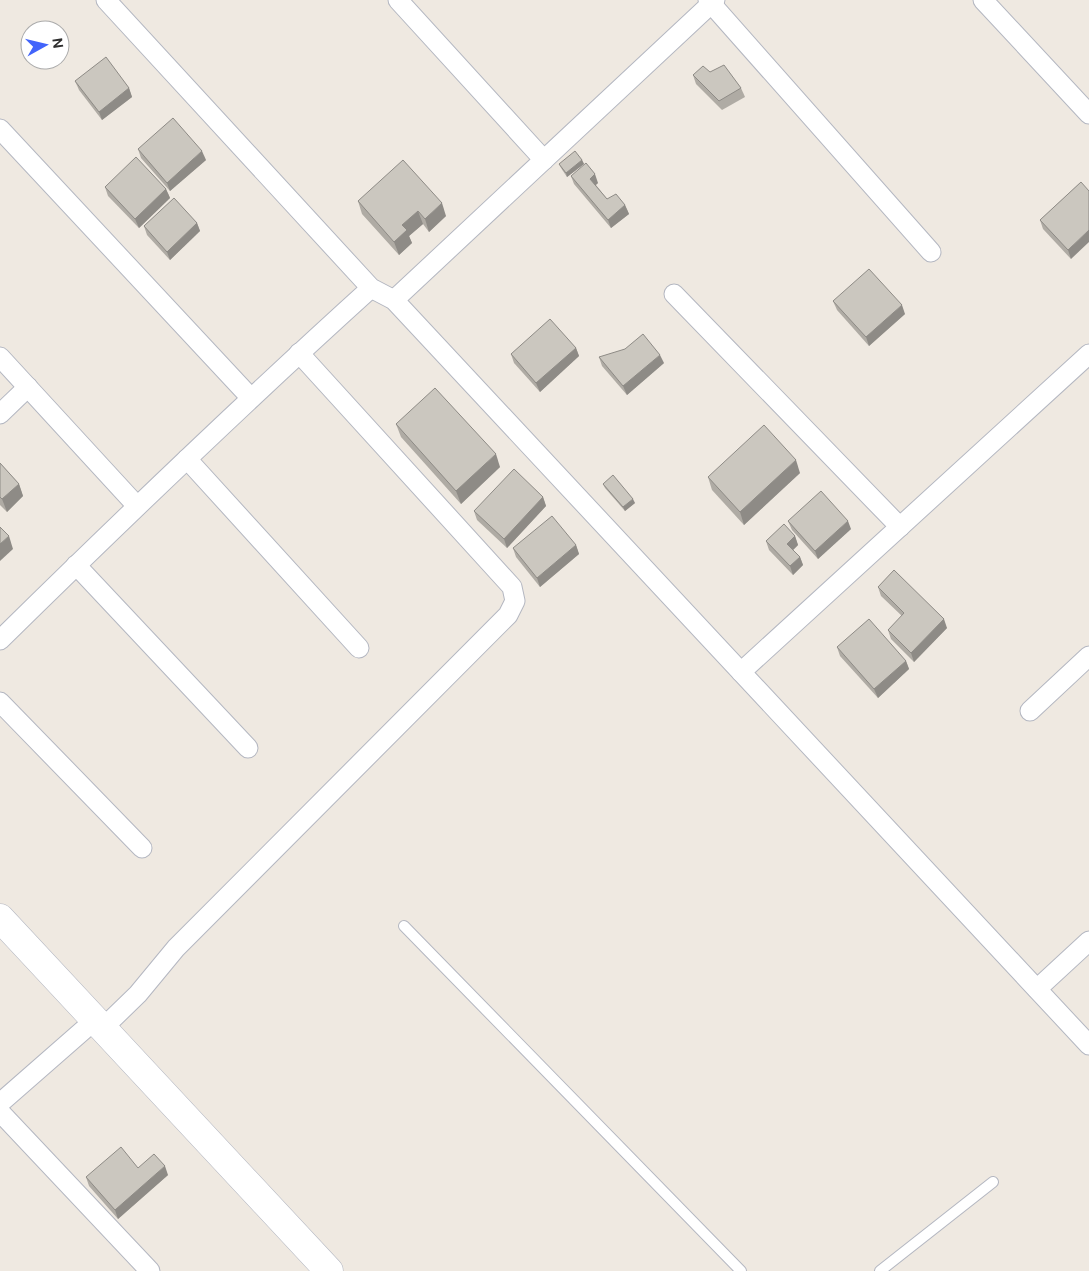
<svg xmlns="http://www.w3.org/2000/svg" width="1089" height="1271" viewBox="0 0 1089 1271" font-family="'DM Sans',sans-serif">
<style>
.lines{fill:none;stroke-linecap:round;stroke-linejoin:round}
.lane-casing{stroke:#b4b7c1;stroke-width:12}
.street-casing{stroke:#b4b7c1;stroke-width:21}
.secondary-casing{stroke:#b4b7c1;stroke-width:29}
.lane{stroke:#fff;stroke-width:10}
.street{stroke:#fff;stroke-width:19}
.secondary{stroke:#fff;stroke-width:28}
.wall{fill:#afaba4}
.shaded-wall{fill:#8e8b86}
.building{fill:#cbc7bf;stroke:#8e8b86}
</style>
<rect width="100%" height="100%" fill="#efe9e1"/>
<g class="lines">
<defs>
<g id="lane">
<polyline points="404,926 741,1271"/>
<polyline points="880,1271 993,1182"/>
</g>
<g id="street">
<polyline points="106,0 371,288 394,300 1089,1045"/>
<polyline points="398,0 544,160"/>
<polyline points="708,0 931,252"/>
<polyline points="983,0 1089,114"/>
<polyline points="0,129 251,398"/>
<polyline points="674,294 900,527"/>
<polyline points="394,300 715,0"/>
<polyline points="0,357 137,506"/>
<polyline points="0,414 28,387"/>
<polyline points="187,459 359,648"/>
<polyline points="76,565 248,748"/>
<path d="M0 640C122 520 245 402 371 288"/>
<polyline points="741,672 1089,354"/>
<polyline points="0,702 142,848"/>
<polyline points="1030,711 1089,656"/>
<polyline points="1037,989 1089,941"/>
<polyline points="103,1028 138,994 176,948 508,615 515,601 512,587 299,353"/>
<polyline points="0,1103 96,1019"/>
<polyline points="0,1112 150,1271"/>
</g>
<polyline id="secondary" points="0,918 329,1271"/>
</defs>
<use href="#lane" class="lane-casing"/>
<use href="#street" class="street-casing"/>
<use href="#secondary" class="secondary-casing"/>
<use href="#lane" class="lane"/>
<use href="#street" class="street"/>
<use href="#secondary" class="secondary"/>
</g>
<g class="wall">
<polygon points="710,72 741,88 745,97 722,110 696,84 693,75"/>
<polygon points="75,81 129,88 132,97 102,120 79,90"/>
<polygon points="138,149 206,160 170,191 141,158"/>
<polygon points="582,160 584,164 567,177 561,168 559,164"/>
<polygon points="571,176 598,183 596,185 607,199 625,205 629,214 611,228 574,184"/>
<polygon points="1081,182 1071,259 1043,229 1040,220"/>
<polygon points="105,187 166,189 170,198 139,228 108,196"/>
<polygon points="358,201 446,216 429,232 423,224 409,236 412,243 399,255 362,214"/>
<polygon points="197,223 200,231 170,260 147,235 144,226"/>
<polygon points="833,301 905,314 869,346 837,310"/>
<polygon points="576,348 579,356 540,392 514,363 511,354"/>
<polygon points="599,357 664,363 627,395 602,366"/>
<polygon points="396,424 500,467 461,504 401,437"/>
<polygon points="0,463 19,484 23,496 7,512 0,505"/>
<polygon points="800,473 744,525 712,490 708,477"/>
<polygon points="603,484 635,503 625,511 605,488"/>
<polygon points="543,497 546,506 507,548 477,520 474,511"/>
<polygon points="788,521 851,529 818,559 792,530"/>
<polygon points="795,536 798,545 793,550 800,557 803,565 793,575 769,550 766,541"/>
<polygon points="576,545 579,554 540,587 516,557 513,548"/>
<polygon points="878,587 947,628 914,662 891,639 888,630 902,616 881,596"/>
<polygon points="837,647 906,661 909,669 878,698 840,656"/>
<polygon points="138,1168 168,1175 118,1219 89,1186 86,1177"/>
</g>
<g class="shaded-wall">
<polygon points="129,88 132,97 102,120 99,112"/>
<polygon points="202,151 206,160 170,191 167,183"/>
<polygon points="582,160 584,164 567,177 566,173"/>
<polygon points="595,174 598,183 593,187 590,179"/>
<polygon points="166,189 170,198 139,228 135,219"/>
<polygon points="442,203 446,216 429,232 425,219"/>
<polygon points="625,205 629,214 611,228 608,220"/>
<polygon points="418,211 423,224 409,236 412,243 399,255 394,242 402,225"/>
<polygon points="197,223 200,231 170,260 167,252"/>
<polygon points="1089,230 1089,242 1071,259 1068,250"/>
<polygon points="902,305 905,314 869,346 866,337"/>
<polygon points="576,348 579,356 540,392 536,383"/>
<polygon points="660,355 664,363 627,395 623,386"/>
<polygon points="496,454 500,467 461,504 456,491"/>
<polygon points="796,460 800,473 744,525 740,512"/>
<polygon points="19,484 23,496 7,512 2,499"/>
<polygon points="543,497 546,506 507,548 504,539"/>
<polygon points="633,499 635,503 625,511 623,507"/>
<polygon points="848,521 851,529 818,559 815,551"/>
<polygon points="9,536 13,549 0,561 0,544"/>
<polygon points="795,536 798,545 790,553 787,544"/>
<polygon points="576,545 579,554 540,587 537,578"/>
<polygon points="800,557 803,565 793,575 790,566"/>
<polygon points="944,619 947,628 914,662 911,653"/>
<polygon points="906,661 909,669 878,698 874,689"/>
<polygon points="165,1166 168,1175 118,1219 115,1210"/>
</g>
<g class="building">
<polygon points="106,57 129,88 99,112 75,81"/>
<polygon points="724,65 741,88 719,101 693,75 703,66 710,72"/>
<polygon points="173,118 202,151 167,183 138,149"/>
<polygon points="575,151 582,160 566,173 559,164"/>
<polygon points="136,157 166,189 135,219 105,187"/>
<polygon points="403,160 442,203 425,219 418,211 402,225 407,230 394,242 358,201"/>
<polygon points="586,163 595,174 590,179 607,199 616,194 625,205 608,220 571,176"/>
<polygon points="1081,182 1089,191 1089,230 1068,250 1040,220"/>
<polygon points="174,198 197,223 167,252 144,226"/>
<polygon points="869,269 902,305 866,337 833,301"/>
<polygon points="550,319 576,348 536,383 511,354"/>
<polygon points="643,334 660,355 623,386 599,357 625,349"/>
<polygon points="435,388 496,454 456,491 396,424"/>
<polygon points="764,425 796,460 740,512 708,477"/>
<polygon points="0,463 19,484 2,499 0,497"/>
<polygon points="514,469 543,497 504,539 474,511"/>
<polygon points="613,475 633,499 623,507 603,484"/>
<polygon points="821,491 848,521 815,551 788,521"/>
<polygon points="552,516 576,545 537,578 513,548"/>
<polygon points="784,524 795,536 787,544 800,557 790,566 766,541"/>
<polygon points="0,527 9,536 0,544"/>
<polygon points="894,570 944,619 911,653 888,630 904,613 878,587"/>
<polygon points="869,619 906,661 874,689 837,647"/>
<polygon points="121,1147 138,1168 154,1154 165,1166 115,1210 86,1177"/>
</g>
<g transform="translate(45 45) rotate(82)"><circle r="24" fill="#ffffff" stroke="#ababab"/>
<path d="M0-4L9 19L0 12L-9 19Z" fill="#4264fb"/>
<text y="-8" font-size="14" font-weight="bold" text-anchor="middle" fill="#2e2e2e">N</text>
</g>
</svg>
